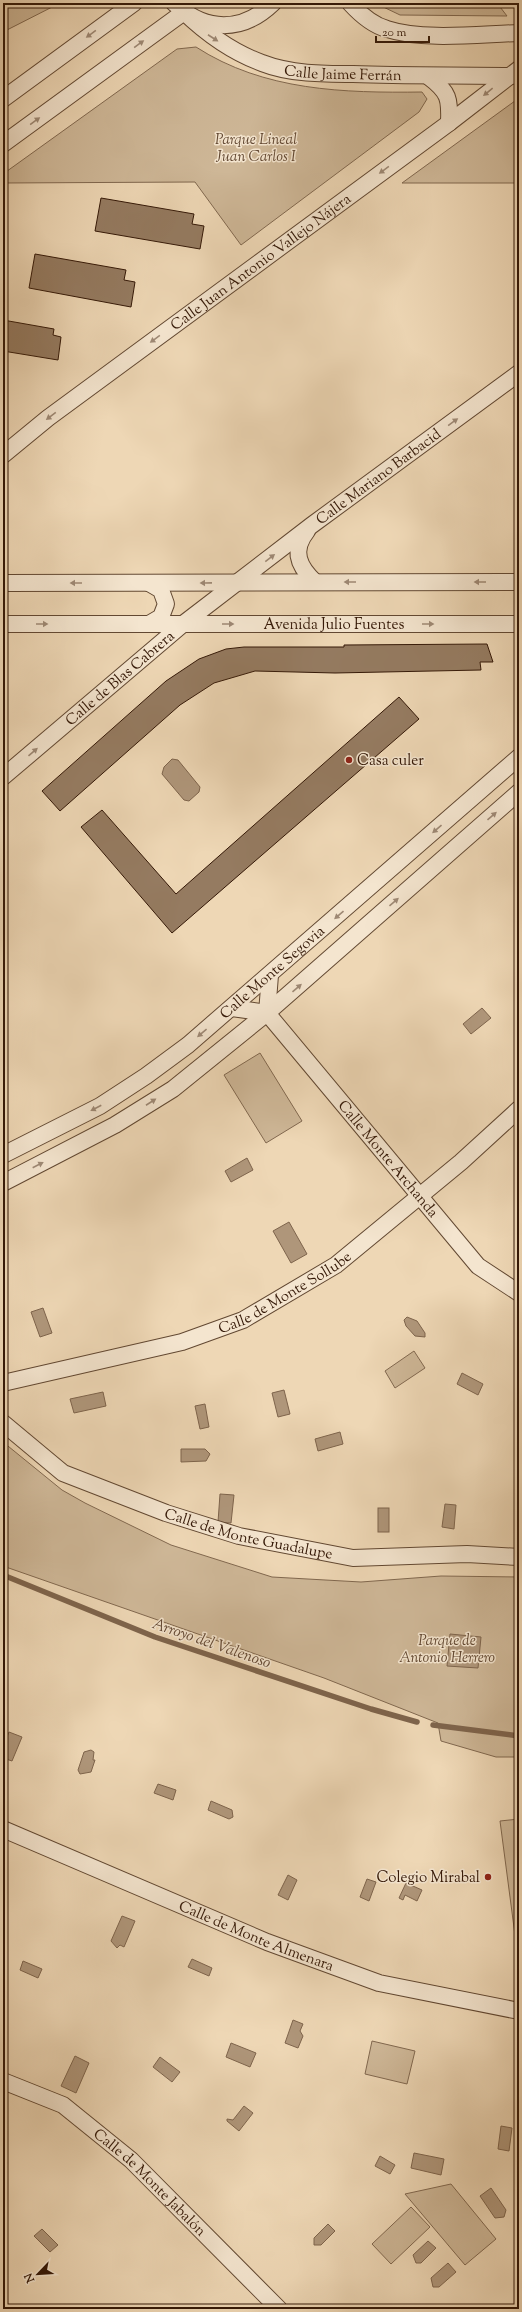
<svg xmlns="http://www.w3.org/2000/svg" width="522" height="2312" viewBox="0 0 522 2312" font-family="'Sorts Mill Goudy',serif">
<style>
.green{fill:#ceb797;stroke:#81684f}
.water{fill:#af967a;stroke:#7e644c}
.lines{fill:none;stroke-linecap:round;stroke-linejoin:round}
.stream{stroke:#7e644c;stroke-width:5.5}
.building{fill:#957b61;stroke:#341807}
.minor-casing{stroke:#624832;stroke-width:18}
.minor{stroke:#f4e5cf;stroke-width:16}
.oneway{fill:#9e8975}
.poi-dot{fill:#8f2418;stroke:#f4e5cf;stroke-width:1.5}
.labels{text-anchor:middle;stroke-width:3;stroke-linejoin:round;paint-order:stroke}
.street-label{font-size:15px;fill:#341807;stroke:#f4e5cf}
.park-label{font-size:15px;font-style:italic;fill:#624832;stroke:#f4e5cf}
.poi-label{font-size:15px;fill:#341807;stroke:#f4e5cf;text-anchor:start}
.water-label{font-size:16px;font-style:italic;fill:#654a35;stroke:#f4e5cf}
</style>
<rect width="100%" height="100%" fill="#eed7b5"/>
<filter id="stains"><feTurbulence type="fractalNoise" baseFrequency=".005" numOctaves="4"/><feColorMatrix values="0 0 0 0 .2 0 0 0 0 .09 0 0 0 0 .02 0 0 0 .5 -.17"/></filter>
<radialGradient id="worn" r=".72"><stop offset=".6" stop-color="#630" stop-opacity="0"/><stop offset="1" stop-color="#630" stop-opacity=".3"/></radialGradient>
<g class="green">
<polygon points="3,3 60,3 3,32"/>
<polygon points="375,3 497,3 507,16 400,15"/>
<path d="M196 47C264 91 344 93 422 92L427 99 419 112 241 245 195 182 3 183V174L177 49Z"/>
<polygon points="519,98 519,183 402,183"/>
<polygon points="260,1053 302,1121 266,1143 224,1075"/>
<polygon points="414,1351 425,1368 395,1388 385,1371"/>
<polygon points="3,1442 62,1490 85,1503 171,1545 272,1577 361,1582 441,1576 519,1577 519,1757 496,1757 441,1741 438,1723 324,1678 3,1566"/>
<polygon points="519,1819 519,1958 518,1958 500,1821"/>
<polygon points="372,2041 415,2051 407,2084 365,2074"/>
<polygon points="451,2184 496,2239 465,2265 405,2194"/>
<polygon points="411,2207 430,2227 391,2264 372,2244"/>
</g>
<g class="water">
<polygon points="172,759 178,760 200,787 199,792 189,801 184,800 162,774 164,767"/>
<polygon points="482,1008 491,1018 471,1034 463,1024"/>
<polygon points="247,1158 253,1170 231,1182 225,1171"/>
<polygon points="289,1222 307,1254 291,1263 273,1231"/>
<polygon points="43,1308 52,1333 40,1337 31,1312"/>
<polygon points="407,1317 417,1321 425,1333 425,1337 415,1336 406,1326 404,1320"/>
<polygon points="462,1373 483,1384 478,1395 457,1384"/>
<polygon points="284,1390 290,1414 278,1417 272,1393"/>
<polygon points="103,1392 106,1406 74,1413 70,1399"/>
<polygon points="205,1404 209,1427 200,1429 195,1406"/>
<polygon points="340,1432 343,1444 318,1451 315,1439"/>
<polygon points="181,1449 205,1449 210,1454 206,1461 181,1462"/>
<polygon points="220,1494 234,1495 231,1523 218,1522"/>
<polygon points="445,1504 456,1505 454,1529 442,1527"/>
<rect x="378" y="1508" width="11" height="24"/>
<polygon points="450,1634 481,1637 478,1668 447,1666"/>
<polygon points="9,1732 22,1737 12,1761 3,1758 3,1747"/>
<polygon points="91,1750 94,1752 93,1760 95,1760 91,1772 80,1774 78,1770 84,1752"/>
<polygon points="158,1784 176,1790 173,1800 154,1793"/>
<polygon points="211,1801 232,1810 233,1817 229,1819 208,1810"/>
<polygon points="288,1875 297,1880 288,1900 278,1895"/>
<polygon points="367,1879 376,1882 369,1901 360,1897"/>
<polygon points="406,1883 422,1890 417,1901 405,1895 403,1900 399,1898"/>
<polygon points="122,1916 135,1921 124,1947 120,1945 117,1948 111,1941"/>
<polygon points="192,1959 212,1968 209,1976 188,1967"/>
<polygon points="23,1961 42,1969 38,1978 20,1970"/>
<polygon points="293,2020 303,2024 300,2031 303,2036 298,2048 285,2043"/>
<polygon points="231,2043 256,2053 250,2067 226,2057"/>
<polygon points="75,2056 89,2063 76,2093 61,2086"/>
<polygon points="160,2057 180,2072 172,2082 153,2067"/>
<polygon points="244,2106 253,2113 239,2131 227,2121 227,2119 233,2120"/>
<polygon points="501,2126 512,2128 509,2151 498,2149"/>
<polygon points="414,2153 444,2159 441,2175 411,2168"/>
<polygon points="380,2156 395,2165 390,2174 375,2166"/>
<polygon points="491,2188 506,2210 504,2217 495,2218 480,2196"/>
<polygon points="328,2224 335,2231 321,2245 314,2245 314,2238"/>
<polygon points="42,2229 58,2245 50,2252 34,2236"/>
<polygon points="428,2241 436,2248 421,2263 416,2263 413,2255"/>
<polygon points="448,2263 456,2272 439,2287 433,2287 431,2278"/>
</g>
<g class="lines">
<g class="stream">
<polyline points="3,1575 155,1637 371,1709 417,1722"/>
<polyline points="433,1725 519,1736"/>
</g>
</g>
<g class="building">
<polygon points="101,198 194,214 192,224 204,226 200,249 95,231"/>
<polygon points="35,254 126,270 124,280 135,282 131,307 29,288"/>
<polygon points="3,320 54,329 53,335 61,337 58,360 3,351"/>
<polygon points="487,644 493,662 480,662 481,670 335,673 255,671 214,683 180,705 60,811 42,791 166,681 199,659 226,649 244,647 344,647 344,645"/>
<polygon points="399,697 419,719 172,933 81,827 102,810 176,894"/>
</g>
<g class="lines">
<defs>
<g id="minor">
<path d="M174 3C205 32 242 33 273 3"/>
<path d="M350 3C360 14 372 25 387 29 424 41 480 34 519 33"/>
<path id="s1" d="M184 12C208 35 232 52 262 63 290 74 323 74 353 74 406 76 458 75 511 76"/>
<path d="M429 77C449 92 450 99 449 123"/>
<polyline points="3,99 134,3"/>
<polyline points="3,144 184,12"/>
<path id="s2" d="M3 455 48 418 449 123 519 69"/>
<path d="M307 531C291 551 299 567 315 582"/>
<polyline points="3,583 519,582"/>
<path id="s3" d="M3 624H519"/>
<polyline points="149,624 161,617 166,604 161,590 149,583"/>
<path id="s4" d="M3 777 183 624 312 525 519 373"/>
<path id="s5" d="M232 1008 267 1013 478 1266 519 1293"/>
<polyline points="267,1013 270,975"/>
<path id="s6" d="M3 1155 100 1106 146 1076 188 1045 519 757"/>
<polyline points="3,1183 115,1125 173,1089 267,1013 519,792"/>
<path id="s7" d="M3 1383 182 1342 243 1320 336 1265 461 1162 519 1109"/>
<path id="s8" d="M3 1423 63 1473 166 1513 239 1536 353 1558 467 1554 519 1557"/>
<path id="s9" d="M3 1829 267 1942 379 1983 519 2011"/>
<path id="s10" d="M3 2081 63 2105 131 2160 279 2309"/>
</g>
</defs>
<use href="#minor" class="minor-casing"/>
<use href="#minor" class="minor"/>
</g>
<defs><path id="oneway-solid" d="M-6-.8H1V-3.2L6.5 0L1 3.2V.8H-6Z"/></defs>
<g class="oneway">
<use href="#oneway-solid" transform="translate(91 34) rotate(144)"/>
<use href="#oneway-solid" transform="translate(213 38) rotate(33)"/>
<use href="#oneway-solid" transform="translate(139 44) rotate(-36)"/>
<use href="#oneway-solid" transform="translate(488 92) rotate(141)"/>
<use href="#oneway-solid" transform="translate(35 121) rotate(-36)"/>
<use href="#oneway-solid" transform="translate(384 170) rotate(144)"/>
<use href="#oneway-solid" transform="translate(155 339) rotate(144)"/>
<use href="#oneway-solid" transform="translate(51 416) rotate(143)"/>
<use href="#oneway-solid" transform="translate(453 422) rotate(-36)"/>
<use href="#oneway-solid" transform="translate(270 558) rotate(-38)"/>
<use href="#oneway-solid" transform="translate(350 582) rotate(180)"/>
<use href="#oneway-solid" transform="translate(480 582) rotate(180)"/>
<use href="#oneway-solid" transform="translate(76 583) rotate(-180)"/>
<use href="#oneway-solid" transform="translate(206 583) rotate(179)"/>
<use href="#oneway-solid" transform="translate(42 624)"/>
<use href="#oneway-solid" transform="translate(228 624)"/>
<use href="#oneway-solid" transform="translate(428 624)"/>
<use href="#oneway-solid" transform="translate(33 752) rotate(-41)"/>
<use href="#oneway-solid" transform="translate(492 816) rotate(-41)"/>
<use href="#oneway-solid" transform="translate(437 829) rotate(139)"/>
<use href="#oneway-solid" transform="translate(394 902) rotate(-41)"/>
<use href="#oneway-solid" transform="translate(339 915) rotate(139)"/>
<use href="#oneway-solid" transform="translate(297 988) rotate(-41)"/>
<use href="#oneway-solid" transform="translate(202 1033) rotate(140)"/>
<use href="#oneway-solid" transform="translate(151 1102) rotate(-33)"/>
<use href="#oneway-solid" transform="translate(96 1108) rotate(152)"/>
<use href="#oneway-solid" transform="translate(38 1165) rotate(-27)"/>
</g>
<g class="poi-dot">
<circle cx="349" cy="760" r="4"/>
<circle cx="488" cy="1877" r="4"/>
</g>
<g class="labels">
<g class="street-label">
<text dy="5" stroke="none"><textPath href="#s1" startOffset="176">Calle Jaime Ferrán</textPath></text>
<text dy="5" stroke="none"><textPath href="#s2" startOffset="322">Calle Juan Antonio Vallejo Nájera</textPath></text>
<text dy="5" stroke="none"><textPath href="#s4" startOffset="481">Calle Mariano Barbacid</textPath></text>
<text dy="5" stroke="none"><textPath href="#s3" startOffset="331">Avenida Julio Fuentes</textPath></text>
<text dy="5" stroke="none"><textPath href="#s4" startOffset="153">Calle de Blas Cabrera</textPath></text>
<text dy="5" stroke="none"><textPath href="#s6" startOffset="327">Calle Monte Segovia</textPath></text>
<text dy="5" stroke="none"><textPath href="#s5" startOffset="225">Calle Monte Archanda</textPath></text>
<text dy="5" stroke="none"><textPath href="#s7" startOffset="298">Calle de Monte Sollube</textPath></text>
<text dy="5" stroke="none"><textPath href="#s8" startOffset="274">Calle de Monte Guadalupe</textPath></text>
<text dy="5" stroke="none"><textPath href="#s9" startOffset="275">Calle de Monte Almenara</textPath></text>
<text dy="5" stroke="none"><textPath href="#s10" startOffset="181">Calle de Monte Jabalón</textPath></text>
</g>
<g class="park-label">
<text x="256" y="144">Parque Lineal<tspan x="256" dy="17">Juan Carlos I</tspan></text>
<text x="447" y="1645">Parque de<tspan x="447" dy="17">Antonio Herrero</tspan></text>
</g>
<g class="poi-label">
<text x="357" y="765">Casa culer</text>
<text x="480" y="1882" text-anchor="end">Colegio Mirabal</text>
</g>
<g class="water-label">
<text transform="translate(212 1642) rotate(19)" y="6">Arroyo del Valenoso</text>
</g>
</g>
<rect width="522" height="2312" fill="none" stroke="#eed7b5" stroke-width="16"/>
<rect x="4" y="4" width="514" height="2304" fill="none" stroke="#341807" stroke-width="2"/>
<rect x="8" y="8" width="506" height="2296" fill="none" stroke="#341807"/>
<g transform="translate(38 2274) rotate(245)" stroke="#f4e5cf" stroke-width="3" paint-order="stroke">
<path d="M0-3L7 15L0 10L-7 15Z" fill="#341807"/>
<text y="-6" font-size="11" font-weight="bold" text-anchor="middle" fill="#341807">N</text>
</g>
<path d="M376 36v6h53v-6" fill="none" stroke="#341807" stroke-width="2"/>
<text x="382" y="36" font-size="12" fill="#341807" stroke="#f4e5cf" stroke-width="3" paint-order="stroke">20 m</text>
<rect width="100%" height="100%" filter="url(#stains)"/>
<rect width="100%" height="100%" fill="url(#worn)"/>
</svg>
